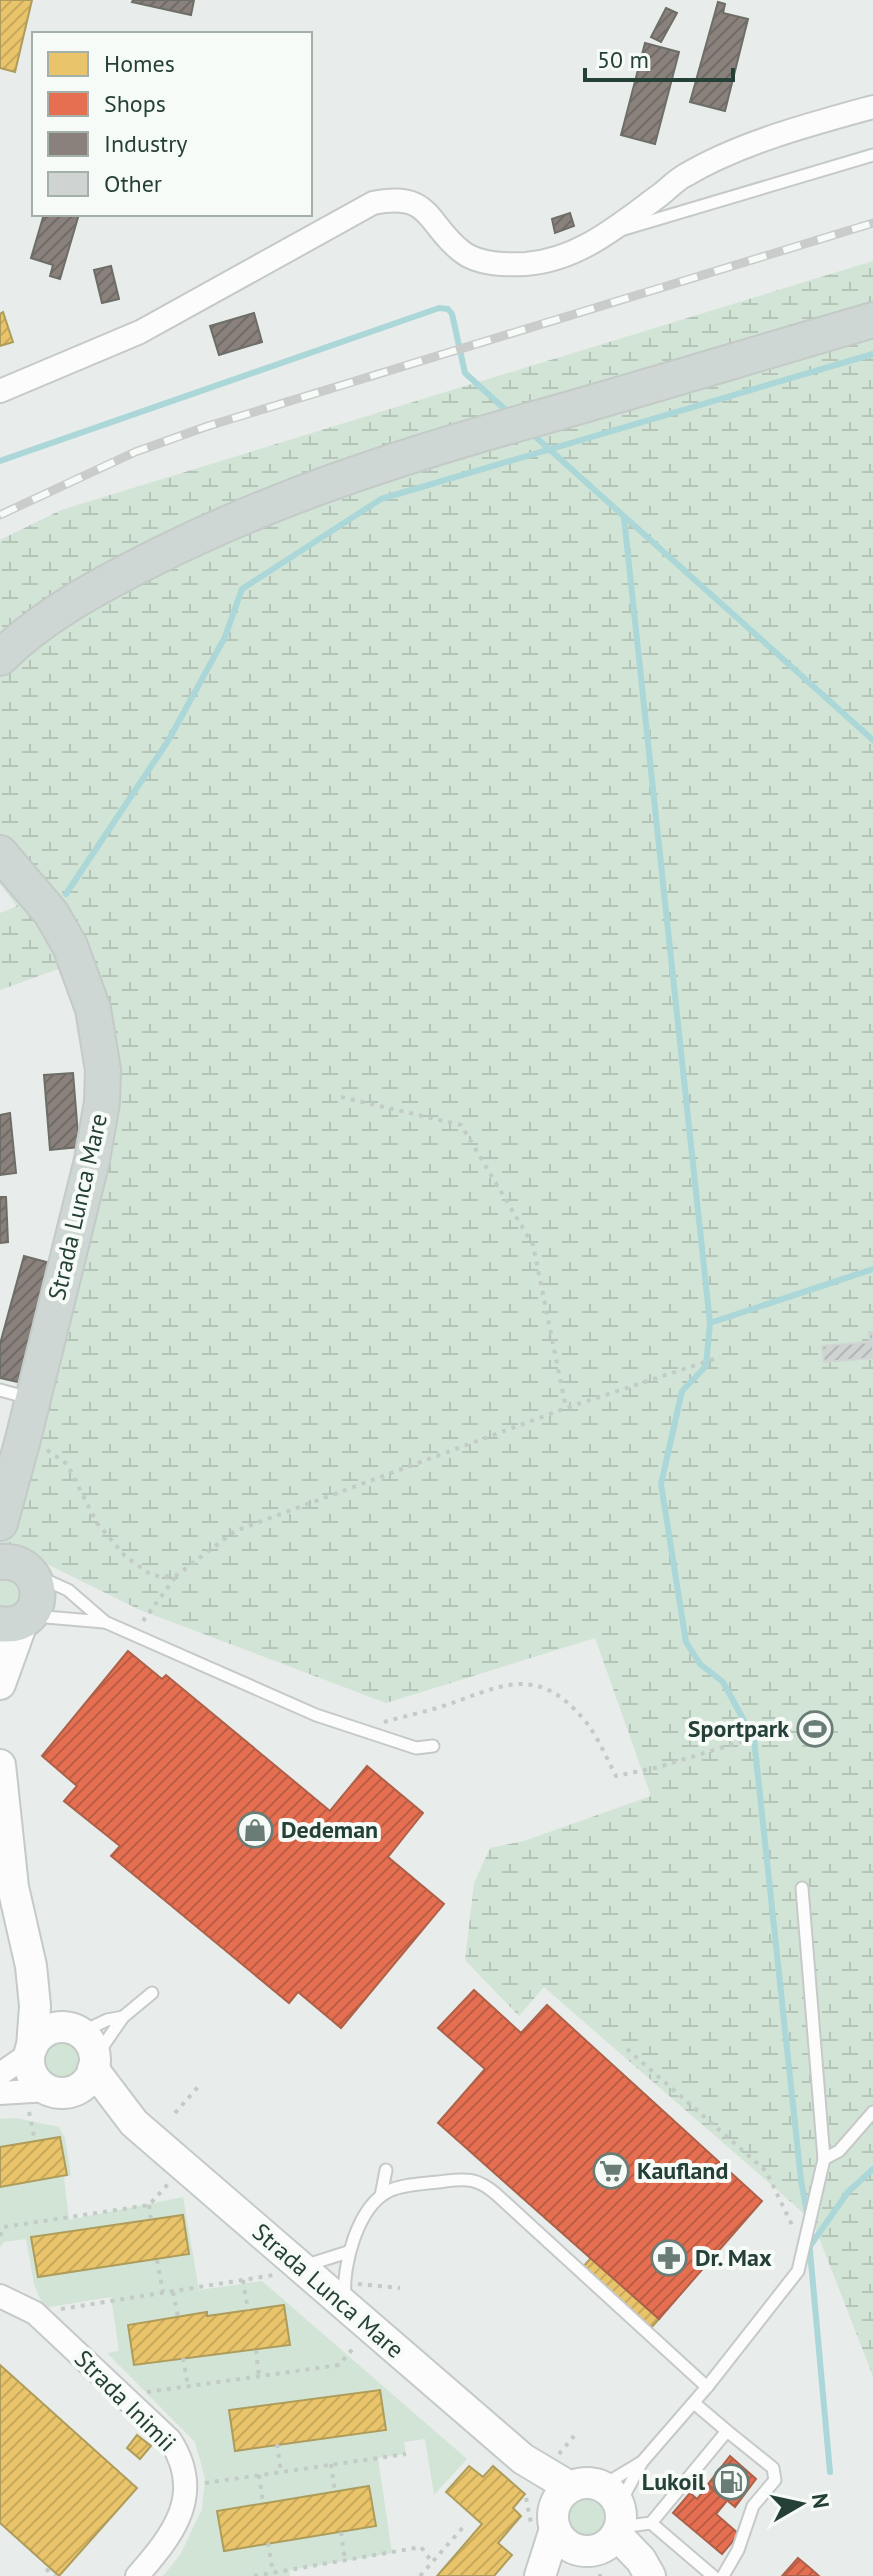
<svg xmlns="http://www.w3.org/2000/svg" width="873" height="2576" viewBox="0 0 873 2576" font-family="'PT Sans',sans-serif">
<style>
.green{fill:#d2e4d6}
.wetland{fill:url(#wetland-marsh)}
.homes{fill:url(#homes-hatch);stroke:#ae9c5a;stroke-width:2}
.shops{fill:url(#shops-hatch);stroke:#ad6149;stroke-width:2}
.industry{fill:url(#industry-hatch);stroke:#6c6e67;stroke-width:2}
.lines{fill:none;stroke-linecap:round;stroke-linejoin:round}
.stream{stroke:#abd7d8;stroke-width:6}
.building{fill:url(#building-hatch);stroke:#d0d5d3;stroke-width:2}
.lane-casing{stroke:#c5c9c7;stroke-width:15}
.street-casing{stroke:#c5c9c7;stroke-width:26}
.secondary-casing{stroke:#c4cac7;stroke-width:34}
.primary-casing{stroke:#c3cac8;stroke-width:38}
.path{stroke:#c3cbc7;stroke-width:4;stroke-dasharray:4 6;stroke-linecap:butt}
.lane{stroke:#fcfcfc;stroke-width:11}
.street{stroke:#fcfcfc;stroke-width:22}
.secondary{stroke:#fcfcfc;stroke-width:30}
.primary{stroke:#cfd7d4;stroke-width:34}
.rail-casing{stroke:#c9cccb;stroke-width:9}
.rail{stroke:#f7fbf8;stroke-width:6;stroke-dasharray:18;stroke-linecap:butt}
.labels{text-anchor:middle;stroke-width:8;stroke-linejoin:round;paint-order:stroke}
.street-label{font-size:24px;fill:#254036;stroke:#f7fbf8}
.poi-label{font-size:24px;font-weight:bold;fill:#254036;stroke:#f7fbf8;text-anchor:start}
</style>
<defs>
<pattern id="wetland-marsh" width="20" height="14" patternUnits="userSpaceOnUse" patternTransform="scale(2)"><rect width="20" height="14" fill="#d2e4d6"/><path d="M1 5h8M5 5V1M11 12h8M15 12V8" fill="none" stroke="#b4c5b8"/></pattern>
<pattern id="homes-hatch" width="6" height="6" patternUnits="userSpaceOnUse" patternTransform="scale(2)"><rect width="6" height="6" fill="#e9c46a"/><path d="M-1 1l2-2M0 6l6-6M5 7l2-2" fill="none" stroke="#c8a95c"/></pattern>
<pattern id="shops-hatch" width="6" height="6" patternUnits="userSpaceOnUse" patternTransform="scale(2)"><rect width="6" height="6" fill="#e76f51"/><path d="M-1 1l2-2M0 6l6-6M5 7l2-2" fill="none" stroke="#bb5d44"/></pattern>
<pattern id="industry-hatch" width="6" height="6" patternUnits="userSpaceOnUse" patternTransform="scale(2)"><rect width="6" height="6" fill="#8a817c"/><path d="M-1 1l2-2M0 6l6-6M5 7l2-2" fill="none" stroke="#716b66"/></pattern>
<pattern id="building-hatch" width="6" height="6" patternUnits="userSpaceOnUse" patternTransform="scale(2)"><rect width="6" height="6" fill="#cfd3d1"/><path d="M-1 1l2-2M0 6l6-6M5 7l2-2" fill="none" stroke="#b2b6b4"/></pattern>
</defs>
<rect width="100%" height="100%" fill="#e8ecea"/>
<g class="green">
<polygon points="9,1569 29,1597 0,1614 0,1571"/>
<circle cx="62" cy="2060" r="21"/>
<polygon points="16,2118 59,2127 65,2138 71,2175 64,2177 69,2220 183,2197 199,2290 262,2281 467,2459 434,2495 425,2439 404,2442 406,2454 378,2458 392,2553 289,2570 290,2576 163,2576 180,2555 202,2509 205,2478 195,2442 107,2353 119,2351 111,2297 44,2308 34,2284 26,2239 4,2242 0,2247 0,2119"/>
<circle cx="588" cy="2517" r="20"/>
</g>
<polygon class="wetland" points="873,261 873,2376 814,2225 799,2209 544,1987 519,2016 465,1960 474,1883 490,1848 524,1841 651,1796 595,1638 386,1703 140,1610 43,1562 8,1553 0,1555 0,1483 83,1143 86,1079 80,1030 61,968 0,990 0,913 17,906 0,884 0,540 61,510"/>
<g class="homes">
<polygon points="0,0 32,0 15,72 0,68"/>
<polygon points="3,312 13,342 0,346 0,314"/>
<polygon points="60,2137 67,2175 0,2187 0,2147"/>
<polygon points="183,2215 189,2254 38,2277 31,2237"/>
<polygon points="591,2258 659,2319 650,2329 582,2268"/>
<polygon points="284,2305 290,2345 134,2365 128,2325 207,2312 207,2316"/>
<polygon points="0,2365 137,2488 59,2576 0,2523"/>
<polygon points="380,2390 386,2430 235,2451 229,2410"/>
<polygon points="137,2435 151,2446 140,2459 127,2448"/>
<polygon points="469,2466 483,2477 493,2466 525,2494 513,2508 521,2516 498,2543 512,2555 494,2576 437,2576 482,2524 446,2492"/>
<polygon points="369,2486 376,2526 224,2551 217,2511"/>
</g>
<g class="shops">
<polygon points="128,1651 162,1679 166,1675 330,1811 367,1766 423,1813 388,1857 444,1904 341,2028 298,1992 289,2003 111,1856 120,1846 64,1801 77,1786 42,1756"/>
<polygon points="474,1990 521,2033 547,2005 762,2201 659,2319 438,2123 485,2069 438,2028"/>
<polygon points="730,2456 756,2479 735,2507 708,2484"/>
<polygon points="708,2486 727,2501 716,2514 739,2534 722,2554 673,2513 690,2493 697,2499"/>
<polygon points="798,2558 810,2568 819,2576 782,2576"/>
</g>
<g class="industry">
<polygon points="133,0 194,0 191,15 132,2"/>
<polygon points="718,2 725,4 723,13 748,19 725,111 690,102"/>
<polygon points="666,8 677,13 661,42 651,37"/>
<polygon points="645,43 679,52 655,144 621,135"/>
<polygon points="570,213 574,226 555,233 552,219"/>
<polygon points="44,214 79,214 60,279 50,276 53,265 31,258"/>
<polygon points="111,266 119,299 102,303 94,270"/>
<polygon points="254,313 262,342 219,355 210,326"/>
<polygon points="73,1073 79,1147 50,1150 44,1075"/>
<polygon points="10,1113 16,1173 0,1175 0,1115"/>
<polygon points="0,1197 6,1197 8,1242 0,1243"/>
<polygon points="24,1256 50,1263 18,1382 0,1378 0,1344"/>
</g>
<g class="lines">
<g class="stream">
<polyline points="529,431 873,740"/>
<polyline points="0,461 439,308 448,309 452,314 465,373 509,413"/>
<polyline points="624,518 710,1323 706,1366 682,1391 661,1484 686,1642 700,1664 723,1682 754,1739 801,2180 807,2213"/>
<polyline points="66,894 168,741 225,637 242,589 381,499 873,354"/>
<polyline points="710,1323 873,1269"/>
<polyline points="809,2240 830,2472"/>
<polyline points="810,2246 848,2192 873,2169"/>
</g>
</g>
<polygon class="building" points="869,1332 873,1332 873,1358 824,1362 822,1346 870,1342"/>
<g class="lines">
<defs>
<g id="lane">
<polyline points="624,229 873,155"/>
<polyline points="0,1390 29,1398"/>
<polyline points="41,1578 68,1590 105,1622 316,1715 416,1748 433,1746"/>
<polyline points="34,1616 104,1622"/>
<polyline points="80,2033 107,2020 123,2017"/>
<polyline points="94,2059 123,2017 152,1993"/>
<polyline points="824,2159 839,2151 873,2112"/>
<polyline points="381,2196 386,2170"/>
<polyline points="307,2265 348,2252"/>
<path d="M345 2297C342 2265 358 2206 389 2191 403 2184 422 2184 438 2182 464 2179 475 2176 496 2194L707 2387"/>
<polyline points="694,2403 727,2431"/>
<polyline points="602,2486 642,2462"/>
<polyline points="619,2505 642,2462 707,2387 798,2271 824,2159 802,1888"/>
<polyline points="651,2523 713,2576"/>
<polyline points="621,2527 651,2523 727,2431 773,2468 775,2480 753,2506 738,2550 723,2576"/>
</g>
<g id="street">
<path d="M0 391 140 332 373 203C431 191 426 223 461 251 478 265 506 265 526 264 579 260 619 225 660 195 668 189 675 181 684 176 739 143 811 124 873 107"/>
<polyline points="0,2074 29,2054"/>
<polyline points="0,2093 48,2090"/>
<path d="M0 2296 35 2313 170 2440C205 2494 174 2534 137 2576"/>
</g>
<g id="secondary">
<polyline points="0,1684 22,1623"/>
<polyline points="0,1765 13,1887 31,1966 35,2006 32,2047"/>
<circle cx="62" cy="2060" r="33"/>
<polyline points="93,2069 134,2123 523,2459 570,2487"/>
<circle cx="587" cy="2517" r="34"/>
<polyline points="617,2535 641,2560 650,2576"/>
<polyline points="540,2576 555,2529"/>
</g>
<g id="primary">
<path d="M0 658C41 617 95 588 146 562 269 499 398 457 531 420 645 388 759 353 873 320"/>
<polyline points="0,853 51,913 70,946 93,1009 103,1070 102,1102 92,1160 23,1439 0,1523"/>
<path d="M0 1562C50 1558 50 1631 0 1624"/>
</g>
</defs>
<use href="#lane" class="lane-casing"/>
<use href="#street" class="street-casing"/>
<use href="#secondary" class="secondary-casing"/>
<use href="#primary" class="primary-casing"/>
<g class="path">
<polyline points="341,1097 461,1125 533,1245 566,1408"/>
<polyline points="47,1450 67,1464 97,1523 125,1556 150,1574 161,1577 177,1575 235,1531 566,1408 720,1357"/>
<polyline points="143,1621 177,1575"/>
<path d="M384 1722C401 1717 420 1713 437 1708 500 1688 535 1660 586 1722 598 1737 607 1759 616 1776L655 1768 757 1737"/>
<polyline points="627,2049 766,2171 792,2225"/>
<polyline points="29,2112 35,2141"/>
<polyline points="175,2113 198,2087"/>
<polyline points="149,2205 151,2220"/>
<polyline points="0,2236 4,2227 149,2205 169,2183"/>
<polyline points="157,2260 163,2292"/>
<polyline points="243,2280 248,2310"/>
<polyline points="358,2284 400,2288"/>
<polyline points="173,2292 178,2317"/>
<polyline points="61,2309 274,2275"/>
<polyline points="256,2350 259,2376"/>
<polyline points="183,2358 188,2386"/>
<polyline points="147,2392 339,2365 355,2346"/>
<polyline points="277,2444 281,2472"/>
<polyline points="559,2454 574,2436"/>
<polyline points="331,2464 335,2492"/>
<polyline points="259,2475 263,2503"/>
<polyline points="205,2483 406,2454"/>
<polyline points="526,2498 531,2523"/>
<polyline points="341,2532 345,2561"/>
<polyline points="268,2543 273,2573"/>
<polyline points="46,2569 55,2576"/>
<polyline points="254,2576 421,2547 432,2562"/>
<polyline points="420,2576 465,2525"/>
<polyline points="598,2576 607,2576"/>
</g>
<use href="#lane" class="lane"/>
<use href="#street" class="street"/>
<use href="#secondary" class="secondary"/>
<use href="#primary" class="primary"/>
<defs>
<polyline id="rail" points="0,515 135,452 208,426 873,223"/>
</defs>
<use href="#rail" class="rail-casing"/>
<use href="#rail" class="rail"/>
</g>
<defs>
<symbol id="stadium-ring" viewBox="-11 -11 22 22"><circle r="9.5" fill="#f7fbf8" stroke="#697c75" stroke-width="1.5"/><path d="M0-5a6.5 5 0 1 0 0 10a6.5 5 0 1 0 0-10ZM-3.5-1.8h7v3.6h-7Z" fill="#697c75"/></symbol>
<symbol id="shop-ring" viewBox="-11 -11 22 22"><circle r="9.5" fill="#f7fbf8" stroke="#697c75" stroke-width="1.5"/><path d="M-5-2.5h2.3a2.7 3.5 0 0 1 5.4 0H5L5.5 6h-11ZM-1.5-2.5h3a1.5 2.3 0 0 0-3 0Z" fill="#697c75"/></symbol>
<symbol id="supermarket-ring" viewBox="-11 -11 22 22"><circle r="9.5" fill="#f7fbf8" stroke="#697c75" stroke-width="1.5"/><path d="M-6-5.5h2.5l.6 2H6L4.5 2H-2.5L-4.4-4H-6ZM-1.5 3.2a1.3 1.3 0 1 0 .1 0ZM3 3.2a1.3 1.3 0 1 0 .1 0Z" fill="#697c75"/></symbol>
<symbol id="pharmacy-ring" viewBox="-11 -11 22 22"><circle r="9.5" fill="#f7fbf8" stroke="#697c75" stroke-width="1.5"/><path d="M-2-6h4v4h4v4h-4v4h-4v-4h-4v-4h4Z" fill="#697c75"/></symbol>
<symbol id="fuel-ring" viewBox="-11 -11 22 22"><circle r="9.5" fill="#f7fbf8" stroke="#697c75" stroke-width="1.5"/><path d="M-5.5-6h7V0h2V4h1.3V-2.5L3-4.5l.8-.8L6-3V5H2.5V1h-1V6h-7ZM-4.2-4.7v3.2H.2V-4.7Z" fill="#697c75"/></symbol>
</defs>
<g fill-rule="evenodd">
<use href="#stadium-ring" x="795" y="1709" width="40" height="40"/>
<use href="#shop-ring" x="235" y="1810" width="40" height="40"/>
<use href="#supermarket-ring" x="591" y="2151" width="40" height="40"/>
<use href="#pharmacy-ring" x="649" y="2238" width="40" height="40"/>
<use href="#fuel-ring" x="711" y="2462" width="40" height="40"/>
</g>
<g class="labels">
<g class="street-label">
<text transform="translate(78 1207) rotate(-77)" y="8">Strada Lunca Mare</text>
<text transform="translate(328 2291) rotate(41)" y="8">Strada Lunca Mare</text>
<text transform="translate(125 2401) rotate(45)" y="8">Strada Inimii</text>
</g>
<g class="poi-label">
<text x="789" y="1737" text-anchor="end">Sportpark</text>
<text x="281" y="1838">Dedeman</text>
<text x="637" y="2179">Kaufland</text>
<text x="695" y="2266">Dr. Max</text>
<text x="705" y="2490" text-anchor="end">Lukoil</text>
</g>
</g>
<rect x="32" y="32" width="280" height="184" fill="#f7fbf8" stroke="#a3b0aa" stroke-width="2"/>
<rect x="48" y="52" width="40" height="24" fill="#e9c46a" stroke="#a3b0aa" stroke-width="2"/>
<text x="104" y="72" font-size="24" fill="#254036">Homes</text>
<rect x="48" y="92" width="40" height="24" fill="#e76f51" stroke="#a3b0aa" stroke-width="2"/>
<text x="104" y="112" font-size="24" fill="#254036">Shops</text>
<rect x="48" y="132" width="40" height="24" fill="#8a817c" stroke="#a3b0aa" stroke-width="2"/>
<text x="104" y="152" font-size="24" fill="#254036">Industry</text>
<rect x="48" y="172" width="40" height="24" fill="#cfd3d1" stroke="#a3b0aa" stroke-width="2"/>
<text x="104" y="192" font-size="24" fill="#254036">Other</text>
<g transform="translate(801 2504) rotate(81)" stroke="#f7fbf8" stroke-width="6" paint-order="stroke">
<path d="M0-6L14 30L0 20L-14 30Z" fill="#254036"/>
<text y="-12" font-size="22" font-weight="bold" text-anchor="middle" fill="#254036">N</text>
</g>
<path d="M585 68v12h148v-12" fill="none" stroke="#254036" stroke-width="4"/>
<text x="597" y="68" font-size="24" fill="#254036" stroke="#f7fbf8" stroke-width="6" paint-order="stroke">50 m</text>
</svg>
